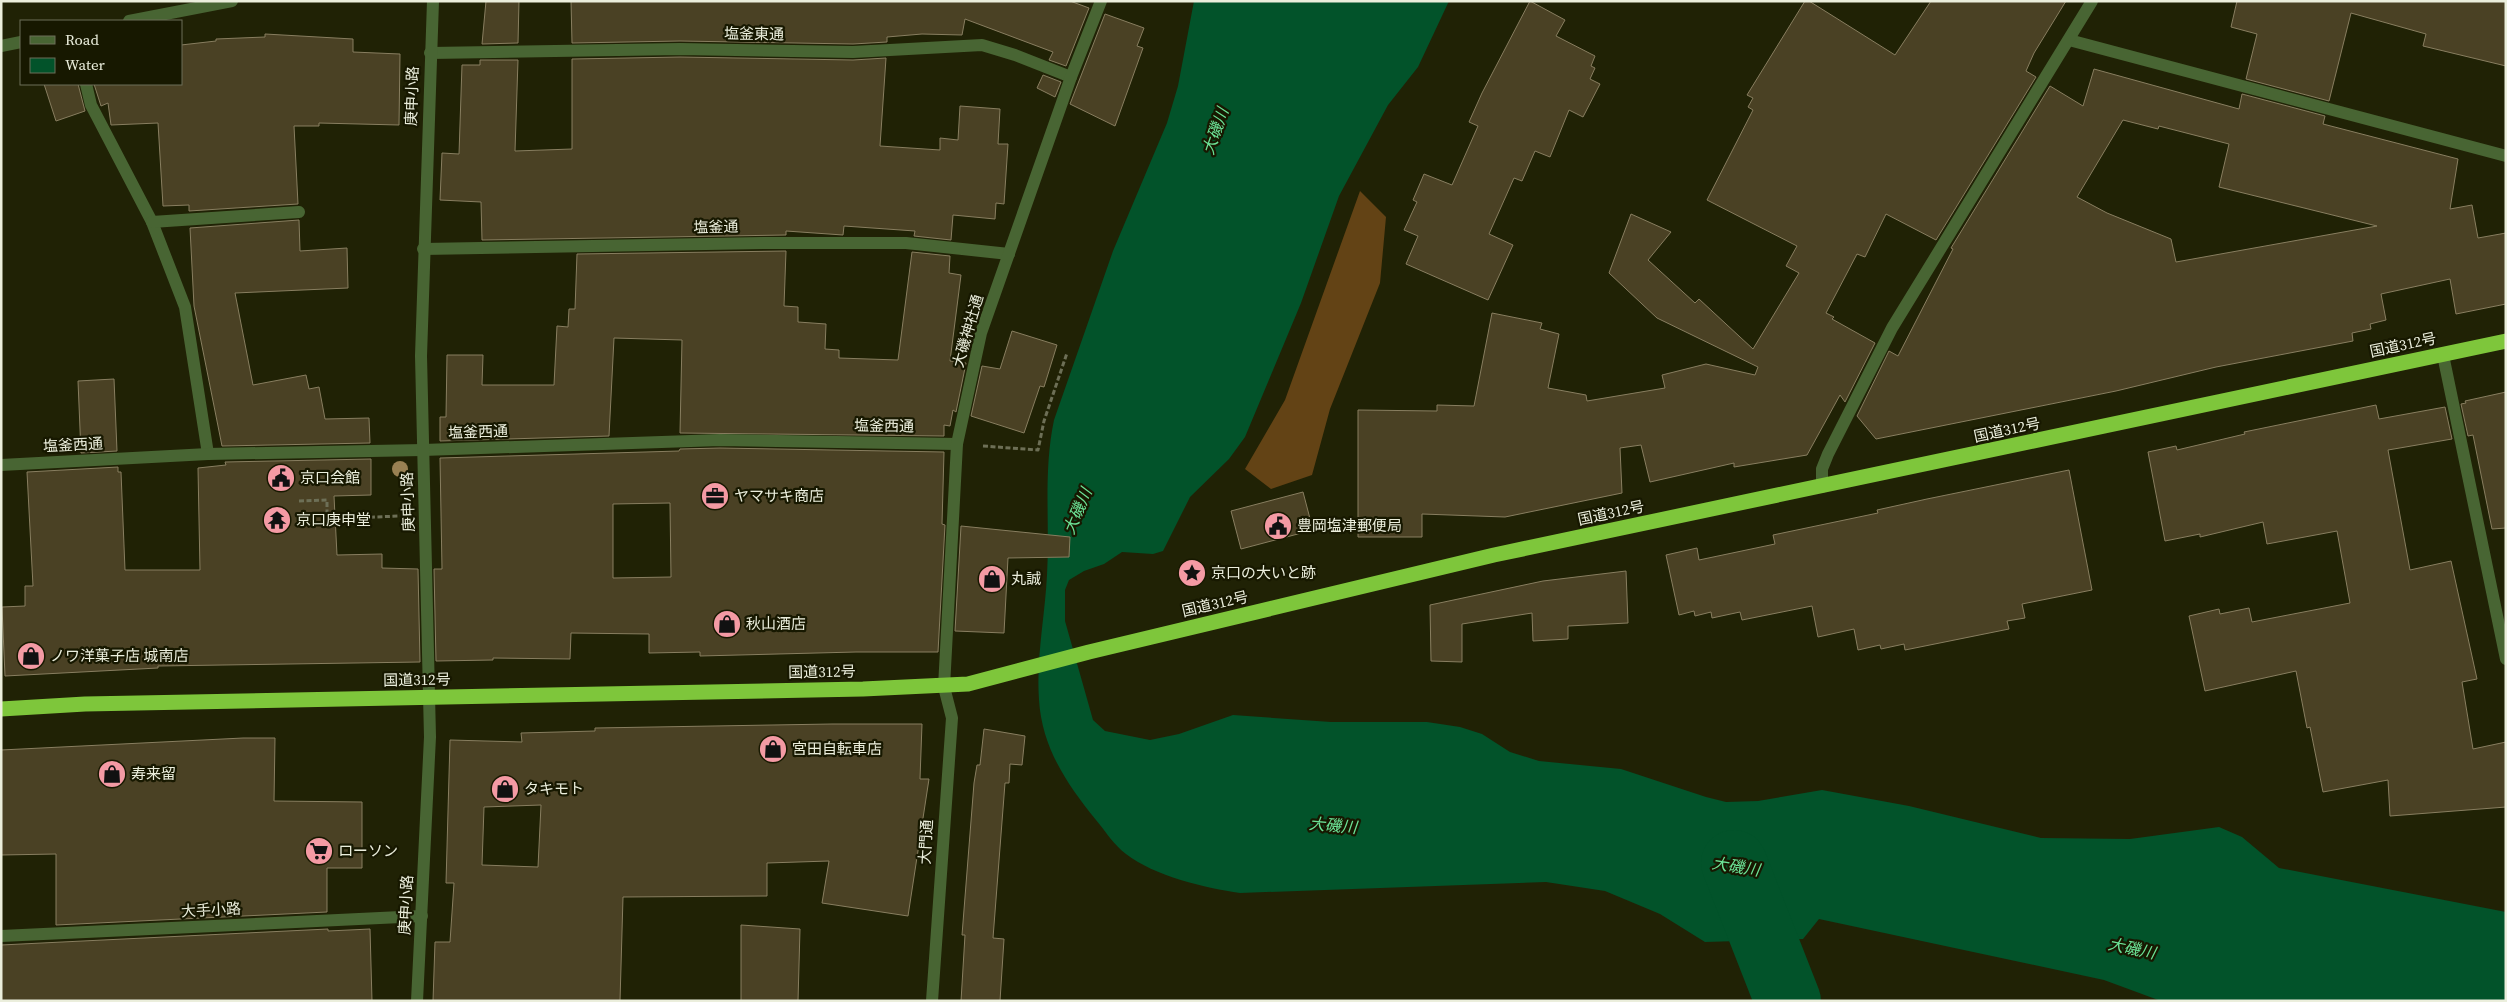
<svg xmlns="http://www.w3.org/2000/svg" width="2507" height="1002" viewBox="0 0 2507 1002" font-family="'Source Serif 4','Noto Sans JP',serif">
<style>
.forest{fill:#634315}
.water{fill:#02532a}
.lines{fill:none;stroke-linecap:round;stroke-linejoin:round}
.river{stroke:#02532a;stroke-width:66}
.building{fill:#4a4124;stroke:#887e60;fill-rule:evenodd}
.path{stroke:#6d6f56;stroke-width:3;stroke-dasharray:5 2.5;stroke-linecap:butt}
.minor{stroke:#486533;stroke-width:12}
.highway{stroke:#7ec63b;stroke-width:15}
.tree{fill:#998153}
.labels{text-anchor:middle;stroke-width:4.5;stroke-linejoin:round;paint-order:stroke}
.street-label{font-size:15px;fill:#ebeedc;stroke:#171800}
.poi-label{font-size:15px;fill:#ebeedc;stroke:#171800;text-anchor:start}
.water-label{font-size:16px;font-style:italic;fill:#6ce396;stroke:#171800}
</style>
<rect width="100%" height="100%" fill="#202205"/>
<polygon class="forest" points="1360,191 1386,217 1380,283 1330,409 1312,475 1271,489 1245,469 1285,400"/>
<path class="water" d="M1194 1H1449L1418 67 1388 105 1339 196 1301 303 1245 437 1229 459 1190 497 1163 551 1153 554 1122 552 1104 564 1084 571 1069 580 1065 590V621L1093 720 1105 731 1150 740 1179 734 1233 715 1331 722H1427L1460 727 1482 734 1510 752 1539 761 1621 769 1706 797 1726 802 1758 801 1822 790 1909 806 2041 838 2130 839 2219 827 2242 837 2279 868 2506 912V1001H2161L2104 980 1819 919 1803 939 1705 942 1660 914 1605 891 1546 882 1240 893C1206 888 1154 876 1126 854 1114 845 1106 832 1096 820 1067 784 1042 748 1039 700 1036 658 1045 616 1047 575 1050 523 1043 472 1054 420L1113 251 1167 123 1178 86Z"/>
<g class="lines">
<polyline class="river" points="1734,863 1788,1001"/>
</g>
<g class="building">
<polygon points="486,1 519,1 518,43 482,44"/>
<polygon points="571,1 1070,1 1089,8 1066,66 1049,60 1053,52 965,19 962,35 922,34 887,37 887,42 853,44 680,41 572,43"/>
<polygon points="1530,1 1565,20 1556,36 1595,56 1591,66 1595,68 1590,79 1600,84 1583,117 1569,110 1550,157 1535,151 1522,181 1514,178 1489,234 1513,245 1488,300 1406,264 1418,236 1404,230 1417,202 1413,200 1424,174 1452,185 1478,126 1469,122 1482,93"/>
<polygon points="1805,1 1809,1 1895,55 1931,1 2066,1 2034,53 2026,71 2036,77 1936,240 1886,214 1865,257 1857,254 1826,313 1834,317 1832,319 1875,343 1845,402 1840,395 1807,455 1734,467 1734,463 1650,482 1641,445 1620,448 1622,493 1505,517 1422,514 1422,537 1358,537 1358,410 1437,411 1437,405 1474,406 1492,313 1542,323 1540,329 1559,334 1548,388 1586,395 1587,401 1665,388 1662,375 1706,364 1755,375 1758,367 1657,318 1609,273 1631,214 1671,232 1648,260 1695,303 1699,299 1753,349 1799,273 1786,266 1797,246 1707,200 1753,110 1748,107 1753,98 1747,95"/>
<polygon points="2237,1 2506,1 2506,66 2423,46 2426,34 2351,13 2329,101 2246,79 2257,34 2231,27"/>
<polygon points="1105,14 1144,28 1137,46 1143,48 1115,126 1070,104"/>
<polygon points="265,34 353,39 353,52 400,54 399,125 319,123 319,126 294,126 298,204 189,211 189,205 163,206 158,123 111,125 108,103 101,106 94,84 181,84 181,45 216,41 216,39 265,37"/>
<polygon points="680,57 853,60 886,58 880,146 940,150 940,138 958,140 960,106 1000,109 998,144 1008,144 1004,204 996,203 995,219 953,215 951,240 914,236 915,231 844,226 843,235 786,231 786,235 482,240 481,202 440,200 442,153 459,154 462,65 480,65 480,60 518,60 515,151 572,149 572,59"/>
<path d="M2094 69 2239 109 2242 94 2325 116 2323 124 2458 159 2450 209 2472 205 2478 238 2506 233V304L2456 314 2450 279 2381 294 2386 320 2370 324 2371 329 2352 333 2353 341 2216 367 2116 391 1876 439 1857 416 1889 351 1898 356 1953 249 1951 248 2050 86 2083 106ZM2123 120 2158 129 2159 126 2229 144 2219 187 2377 226 2176 262 2171 239 2107 213 2077 197Z"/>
<polygon points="1043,75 1061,82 1055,97 1037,88"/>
<polygon points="44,84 78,84 85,111 56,121"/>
<polygon points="299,220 300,251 347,248 348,288 235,293 253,385 306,375 309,389 319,387 325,419 369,418 370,443 222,446 194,306 190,228"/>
<polygon points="786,251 784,306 798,307 798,322 826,324 825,349 839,350 839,358 898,360 912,252 950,256 949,273 961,275 950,361 966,363 956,412 953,410 950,426 944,425 944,436 680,433 682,340 614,338 609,436 440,441 440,417 446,417 447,355 483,355 482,385 554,385 557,326 568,327 569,309 575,309 577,254"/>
<polygon points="1012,331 1057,345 1044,387 1040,386 1024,433 971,416 982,366 1000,369"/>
<polygon points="114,379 117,451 81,453 78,381"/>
<polygon points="2506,392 2506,528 2492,529 2473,435 2468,436 2461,404 2466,403 2465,401"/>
<polygon points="2376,405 2379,419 2445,407 2452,439 2388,450 2410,570 2451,561 2477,679 2462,682 2473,749 2506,742 2506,807 2390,816 2388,780 2323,792 2310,727 2307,728 2296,671 2205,691 2189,616 2219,609 2220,614 2249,608 2252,622 2350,603 2337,531 2267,544 2263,522 2200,537 2200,534 2165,541 2148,452 2176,446 2177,450 2245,434 2244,432"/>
<path d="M720 448 944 452 942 524 945 525 938 652H856L700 656V652L649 653V634L571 633 570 659 493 658V660L436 661 434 569H442L440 458 679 451 680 449ZM670 503 671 577 613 578V504Z"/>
<polygon points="371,459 371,495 334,496 337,555 382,554 382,568 418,569 420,662 158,666 158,668 5,676 2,607 25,606 25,586 33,586 27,472 118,467 118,472 121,472 125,570 200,570 198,468 226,465 225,462"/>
<polygon points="2069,470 2092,590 2022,604 2025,618 2007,621 2009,629 1905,650 1904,644 1881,649 1880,645 1858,650 1854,629 1818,637 1812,606 1742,620 1740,612 1712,618 1711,612 1695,616 1694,611 1679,615 1666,555 1697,548 1699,560 1775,544 1773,535 1878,513 1877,510 1927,499"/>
<polygon points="1303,492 1313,530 1241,549 1231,511"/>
<polygon points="961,526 1070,537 1069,557 1008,558 1004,633 955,631"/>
<polygon points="1626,571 1628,623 1568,626 1568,639 1533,641 1532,613 1462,624 1462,662 1431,661 1430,605 1543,581"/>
<path d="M832 724H922L920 779H929L908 916 822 903 829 861 767 863V896L623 897 620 1001H433L435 942H450L454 883H446L450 740 522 742 521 733 595 731V728ZM541 805 538 867 482 865 484 807Z"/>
<polygon points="984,729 1025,736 1022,765 1010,764 1009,783 1005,783 993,938 1004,939 1000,1001 961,1001 965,935 962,935 974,783 977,765 980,765"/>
<polygon points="243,738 275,738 274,801 362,802 362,868 327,868 327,912 56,925 56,854 1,855 1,750"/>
<polygon points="741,925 800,929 798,1001 741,1001"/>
<polygon points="328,929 328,931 370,929 372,1001 1,1001 1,945"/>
</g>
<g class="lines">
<g class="path">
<polyline points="983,446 1038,450 1044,421 1067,353"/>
<polyline points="299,501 327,500 327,519 400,516"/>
</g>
<g class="minor">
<polyline points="129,21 232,1"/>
<polyline points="2069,40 2506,156"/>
<polyline points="1,46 21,42"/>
<polyline points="430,53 680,49 853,52 982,45 1015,55 1071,77"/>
<polyline points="86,84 91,105 152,222 185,307 208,454"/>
<polyline points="152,222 299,212"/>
<polyline points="423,249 763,243 906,243 1009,254"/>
<polyline points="2443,355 2506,659"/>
<polyline points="1,465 208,454 423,450 720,440 957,444"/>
<polyline points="1822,487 1822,469 1828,454 1892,328 2092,1"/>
<polyline points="1,936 422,916"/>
<polyline points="417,1001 430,737 421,356 433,1"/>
<polyline points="932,1001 952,718 944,687 957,444 981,333 1071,77 1101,1"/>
</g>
<polyline class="highway" points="1,709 85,704 863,689 968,684 1089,652 1494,555 2506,341"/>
</g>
<circle class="tree" cx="400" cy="469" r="8"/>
<defs>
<symbol id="civic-disc" viewBox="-11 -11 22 22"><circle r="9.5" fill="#f49aa4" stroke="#171800"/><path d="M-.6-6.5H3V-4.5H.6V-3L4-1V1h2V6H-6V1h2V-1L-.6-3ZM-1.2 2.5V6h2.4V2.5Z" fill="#111"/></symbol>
<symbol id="office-disc" viewBox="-11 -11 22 22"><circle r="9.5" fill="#f49aa4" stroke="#171800"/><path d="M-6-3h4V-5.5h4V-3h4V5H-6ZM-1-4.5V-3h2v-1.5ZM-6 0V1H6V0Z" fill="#111"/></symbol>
<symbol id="temple-disc" viewBox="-11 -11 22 22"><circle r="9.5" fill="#f49aa4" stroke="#171800"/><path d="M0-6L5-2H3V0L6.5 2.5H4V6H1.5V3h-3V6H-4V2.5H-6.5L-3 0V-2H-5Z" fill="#111"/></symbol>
<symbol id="sight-disc" viewBox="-11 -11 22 22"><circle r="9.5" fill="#f49aa4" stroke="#171800"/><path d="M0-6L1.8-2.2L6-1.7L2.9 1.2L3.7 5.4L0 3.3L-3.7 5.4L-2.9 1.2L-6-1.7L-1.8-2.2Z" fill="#111"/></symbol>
<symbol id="shop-disc" viewBox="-11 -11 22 22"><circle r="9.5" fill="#f49aa4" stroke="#171800"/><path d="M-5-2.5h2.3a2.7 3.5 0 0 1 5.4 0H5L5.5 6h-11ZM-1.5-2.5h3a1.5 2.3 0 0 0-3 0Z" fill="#111"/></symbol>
<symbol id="supermarket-disc" viewBox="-11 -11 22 22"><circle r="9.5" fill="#f49aa4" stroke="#171800"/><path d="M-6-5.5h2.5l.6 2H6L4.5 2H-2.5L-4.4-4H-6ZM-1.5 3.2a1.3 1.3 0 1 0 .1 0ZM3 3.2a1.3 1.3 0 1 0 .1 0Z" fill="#111"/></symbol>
</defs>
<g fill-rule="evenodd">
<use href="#civic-disc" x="265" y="462" width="32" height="32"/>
<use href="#office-disc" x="699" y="480" width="32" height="32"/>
<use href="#temple-disc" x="261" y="504" width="32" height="32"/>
<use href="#civic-disc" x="1262" y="510" width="32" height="32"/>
<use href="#sight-disc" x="1176" y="557" width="32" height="32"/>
<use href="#shop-disc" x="976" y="563" width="32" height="32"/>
<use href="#shop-disc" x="711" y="608" width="32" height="32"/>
<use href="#shop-disc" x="15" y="640" width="32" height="32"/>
<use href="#shop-disc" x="757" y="733" width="32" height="32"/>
<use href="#shop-disc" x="96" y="758" width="32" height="32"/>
<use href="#shop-disc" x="489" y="773" width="32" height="32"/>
<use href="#supermarket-disc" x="303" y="835" width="32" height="32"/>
</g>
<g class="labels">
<g class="street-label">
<text transform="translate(754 34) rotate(1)" y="5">塩釜東通</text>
<text transform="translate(412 96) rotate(-88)" y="5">庚申小路</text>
<text transform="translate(716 227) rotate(-1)" y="5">塩釜通</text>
<text transform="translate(968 331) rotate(-74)" y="5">大磯神社通</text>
<text transform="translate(2403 345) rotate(-12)" y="5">国道312号</text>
<text transform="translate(884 426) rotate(1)" y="5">塩釜西通</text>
<text transform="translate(2007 430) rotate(-12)" y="5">国道312号</text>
<text transform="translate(478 432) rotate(-2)" y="5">塩釜西通</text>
<text transform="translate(73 445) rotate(-3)" y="5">塩釜西通</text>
<text transform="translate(408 502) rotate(-92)" y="5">庚申小路</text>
<text transform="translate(1611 513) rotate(-12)" y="5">国道312号</text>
<text transform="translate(1215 604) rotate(-13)" y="5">国道312号</text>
<text transform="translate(822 672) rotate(-1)" y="5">国道312号</text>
<text transform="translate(417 680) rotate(-1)" y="5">国道312号</text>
<text transform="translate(926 842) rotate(-87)" y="5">大門通</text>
<text transform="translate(406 905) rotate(-87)" y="5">庚申小路</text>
<text transform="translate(211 910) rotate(-3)" y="5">大手小路</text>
</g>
<g class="poi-label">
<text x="300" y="483">京口会館</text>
<text x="734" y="501">ヤマサキ商店</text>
<text x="296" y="525">京口庚申堂</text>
<text x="1297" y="531">豊岡塩津郵便局</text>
<text x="1211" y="578">京口の大いと跡</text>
<text x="1011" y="584">丸誠</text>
<text x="746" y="629">秋山酒店</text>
<text x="50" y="661">ノワ洋菓子店 城南店</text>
<text x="792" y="754">宮田自転車店</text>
<text x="131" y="779">寿来留</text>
<text x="524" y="794">タキモト</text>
<text x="338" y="856">ローソン</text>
</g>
<g class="water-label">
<text transform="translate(1215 131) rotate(-71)" y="6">大磯川</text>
<text transform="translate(1077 511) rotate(-67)" y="6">大磯川</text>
<text transform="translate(1333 825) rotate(5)" y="6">大磯川</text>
<text transform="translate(1736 866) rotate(9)" y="6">大磯川</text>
<text transform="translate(2132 948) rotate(12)" y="6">大磯川</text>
</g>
</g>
<rect width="2507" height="1002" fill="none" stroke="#ebeedc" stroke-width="5"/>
<rect x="20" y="20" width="162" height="65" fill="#171800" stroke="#6c6e58"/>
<rect x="30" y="36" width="25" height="8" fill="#486533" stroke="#6c6e58"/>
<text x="65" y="45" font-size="15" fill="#ebeedc">Road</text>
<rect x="30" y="58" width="25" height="15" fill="#02532a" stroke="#6c6e58"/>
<text x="65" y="70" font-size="15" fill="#ebeedc">Water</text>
</svg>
